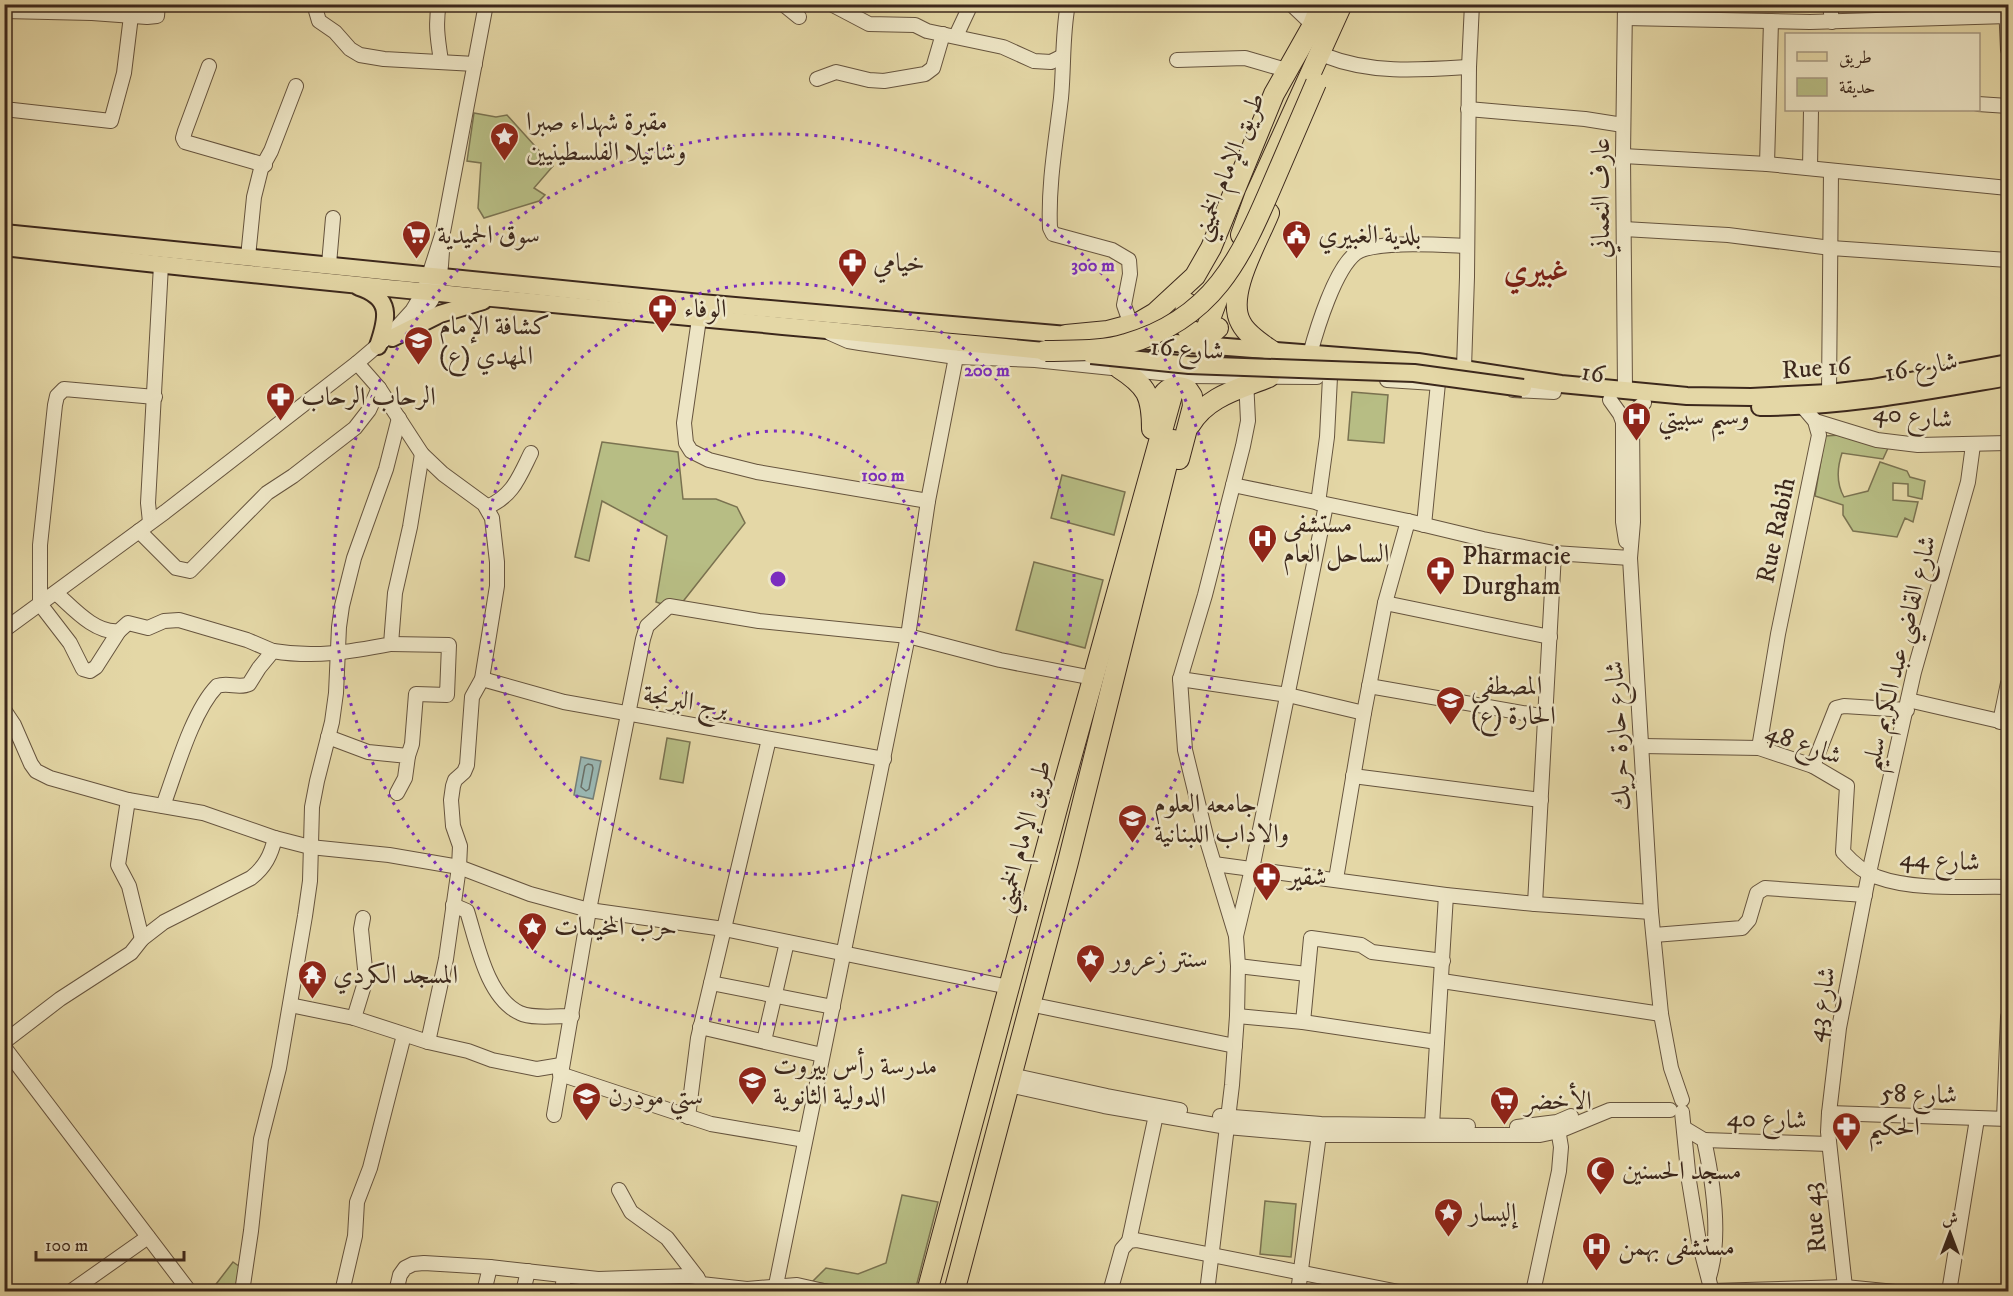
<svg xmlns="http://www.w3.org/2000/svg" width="2013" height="1296" viewBox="0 0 2013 1296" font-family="'IM FELL DW Pica',Amiri,serif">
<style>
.green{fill:#b7bd84;stroke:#7a7250;stroke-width:1.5}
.water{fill:#9ab7b2;stroke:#747e76;stroke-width:1.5}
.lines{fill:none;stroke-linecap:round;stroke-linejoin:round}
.shore{stroke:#6b7067;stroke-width:1.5}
.minor-casing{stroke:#66543e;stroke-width:16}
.major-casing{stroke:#3c281c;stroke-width:20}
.highway-casing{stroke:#3c281c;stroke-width:22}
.minor{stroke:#ede5c5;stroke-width:14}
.major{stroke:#e4d7a6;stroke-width:16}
.highway{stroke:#e4d7a6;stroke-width:20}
.major-bridge-casing{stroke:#3c281c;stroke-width:20;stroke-linecap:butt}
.highway-bridge-casing{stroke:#3c281c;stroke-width:22;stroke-linecap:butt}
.major-bridge{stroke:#e4d7a6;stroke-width:16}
.highway-bridge{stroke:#e4d7a6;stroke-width:20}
.ring{fill:none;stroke:#7b2cbf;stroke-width:3;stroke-dasharray:3 6}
.labels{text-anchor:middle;stroke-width:5;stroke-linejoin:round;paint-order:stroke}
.poi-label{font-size:26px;fill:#3c281c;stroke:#ede5c5;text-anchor:start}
.street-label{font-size:26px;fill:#3c281c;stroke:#ede5c5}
.district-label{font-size:32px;font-weight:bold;fill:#7a1f14;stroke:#ede5c5}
.centre{fill:#7b2cbf;stroke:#ede5c5;stroke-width:3}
.ring-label{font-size:18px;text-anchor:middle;font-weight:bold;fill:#7b2cbf;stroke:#ede5c5;stroke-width:5;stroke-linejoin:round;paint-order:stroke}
</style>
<rect width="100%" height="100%" fill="#e4d7a6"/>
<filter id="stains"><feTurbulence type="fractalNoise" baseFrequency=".00333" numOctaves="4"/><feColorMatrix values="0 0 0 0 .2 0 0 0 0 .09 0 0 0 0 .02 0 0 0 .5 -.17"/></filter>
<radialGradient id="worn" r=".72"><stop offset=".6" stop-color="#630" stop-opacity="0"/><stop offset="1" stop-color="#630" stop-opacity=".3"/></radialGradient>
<g class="green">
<polygon points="474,113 496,117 507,115 553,166 534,188 545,195 539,201 484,218 478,208 481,163 467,161"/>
<polygon points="1352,392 1388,395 1384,443 1348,440"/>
<path d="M1840 435 1889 446 1883 459 1842 453C1837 468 1836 483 1844 497L1868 491 1880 462 1907 471 1910 477 1925 481 1922 499 1908 496V484L1893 483V500L1918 502 1913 522 1905 518 1897 537 1853 531 1843 515V505L1815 496 1825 436Z"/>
<polygon points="602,442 678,452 683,499 716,499 737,507 745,523 677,609 656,602 667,536 602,501 589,561 575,557"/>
<polygon points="1062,475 1125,492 1114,535 1051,518"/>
<polygon points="1034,562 1103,580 1085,648 1016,630"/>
<polygon points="667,738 690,742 683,783 660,779"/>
<polygon points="902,1195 938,1202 915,1291 875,1291 812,1282 826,1268 858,1274 886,1263"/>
<polygon points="1265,1201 1296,1204 1291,1257 1260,1254"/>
<polygon points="233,1262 243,1269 236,1291 210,1292"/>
</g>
<polygon class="water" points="581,757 601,761 593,799 574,795"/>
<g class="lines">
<polygon class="shore" points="588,764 592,765 593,768 589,789 586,791 581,787 585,766"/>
<defs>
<g id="minor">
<polyline points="314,4 319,21 335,32 350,49 360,55 384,59 475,64"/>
<path d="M439 4C435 24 438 41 441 61"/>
<polyline points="783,4 799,17"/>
<polyline points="831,4 869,24 915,25 927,31 1003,47 1034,61 1051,62 1063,56"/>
<path d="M1068 4C1062 35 1064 67 1061 98 1056 141 1048 184 1050 228L1053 234 1112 250 1129 260 1130 274 1124 305 1131 325"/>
<polyline points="1291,4 1313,25"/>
<polyline points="1625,4 1623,156 1625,390"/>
<polyline points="1830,4 1832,22"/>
<polyline points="2006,4 2008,50"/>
<polyline points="4,11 92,13 147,17 157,16 158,4"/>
<polyline points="1625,18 1810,22 2008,16"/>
<polyline points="956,36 971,4"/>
<path d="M1326 56C1371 74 1421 70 1469 67"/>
<polyline points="1177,60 1245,58 1286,70"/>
<polyline points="209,66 185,131 183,138 185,142 265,165"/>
<polyline points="817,79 836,72 869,80 884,81 925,74 933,68 943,34"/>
<polyline points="1978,104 2008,106"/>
<polyline points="4,109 111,121 124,73 131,16"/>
<polyline points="1468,109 1585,119 1623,125"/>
<polyline points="1623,156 1767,164 2008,188"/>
<polyline points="1767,164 1771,21"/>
<polyline points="1810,168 1811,110"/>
<polyline points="1624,229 1728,235 1831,248 2008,260"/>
<polyline points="248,257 254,197 261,169 271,151 296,86"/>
<polyline points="329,264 333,218"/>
<polyline points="699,319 684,423 686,443 691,451 709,460 757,472 928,501"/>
<path d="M408 326C437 303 441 284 442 249"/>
<polyline points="830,333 848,341 860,343 956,357 1035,360 1189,376 1317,377"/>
<path d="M1310 354C1317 328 1335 269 1356 253 1375 240 1442 245 1467 246"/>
<polyline points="1464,368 1467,277 1469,67 1472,4"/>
<polyline points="1387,380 1434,383"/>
<polyline points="1513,390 1554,392"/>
<polyline points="1829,393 1831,171"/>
<polyline points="1610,400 1620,414 1623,422 1623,522 1626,541"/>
<polyline points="1644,403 1638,408 1632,422 1633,522 1630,558 1651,912 1661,1014 1671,1068 1682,1100"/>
<polyline points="1815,421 1877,440 1918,445 2008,443"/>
<polyline points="1233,485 1408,521 1483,539 1554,553 1630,558"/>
<polyline points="1318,503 1327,437 1330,377"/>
<path d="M487 507C513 496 519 477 531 453"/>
<polyline points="150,522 148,503 161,265"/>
<polyline points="1424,525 1438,383"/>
<polyline points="139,531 176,568 190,571 267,493 293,476 355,428 369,410 379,388"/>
<path d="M56 593C72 607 95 634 119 631L128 623 148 628 164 621 179 620 247 640 273 651"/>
<polyline points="1385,603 1550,637"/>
<polyline points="4,630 165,512 357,363 391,334 412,311 424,291 443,232 486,4"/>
<polyline points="119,631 96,667 90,671 83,669 70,643 40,604 40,545 55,405 57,396 64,389 155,397"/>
<polyline points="391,644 449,645 447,695 416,694 412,744 408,756"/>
<polyline points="482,679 564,702 884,759"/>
<polyline points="1180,679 1288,695 1364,713"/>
<polyline points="1369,686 1546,717"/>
<polyline points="1908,700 2008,723"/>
<polyline points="4,710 14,725 31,764 36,771 50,778 128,800 203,813 275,838 310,847 389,855 459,867 530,894 589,910 724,929 1009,987"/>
<polyline points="2000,722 2008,683"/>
<polyline points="328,737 368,752 408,756 405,778 397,793"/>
<path d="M1642 746 1759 748 1813 766 1847 786 1843 852C1852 862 1865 873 1877 877 1915 891 1969 886 2008 887"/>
<polyline points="1759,748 1778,634 1819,435 1815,421 1803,407"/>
<polyline points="1813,766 1836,708 1844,706 1907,710"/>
<polyline points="1353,776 1541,800"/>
<polyline points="128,800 118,865 129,886 142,939"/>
<path d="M163 806C176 771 192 712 217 686 229 682 239 689 249 684L259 668 273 651C314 658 350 652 391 644L395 593 410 527 422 454"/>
<polyline points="1214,864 1446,895 1535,904 1651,912"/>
<polyline points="1336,879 1364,713 1385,603 1408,521"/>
<polyline points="1535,904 1554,553"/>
<path d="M453 905 467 911C477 943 487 998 520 1013 532 1019 558 1016 572 1016"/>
<polyline points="1654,935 1742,928 1749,920 1757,893 1765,888 1865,895"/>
<polyline points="1236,936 1252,869 1326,505"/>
<polyline points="1238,966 1307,974"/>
<polyline points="1442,981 1661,1014"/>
<polyline points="711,983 833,1007"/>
<polyline points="1029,1004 1235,1046"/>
<polyline points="290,1005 354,1018 428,1042 446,959 459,867 460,846 453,826 451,800 453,786 455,780 464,772 467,765 472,697 482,679 497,586 497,562 492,518 484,504 443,474 422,454 379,388 357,363"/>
<polyline points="1237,1016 1303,1022 1437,1042"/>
<polyline points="354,1018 366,979 361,929 363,918"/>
<polyline points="1303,1022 1311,938 1361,945 1372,952 1443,961"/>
<polyline points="700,1027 822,1055"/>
<polyline points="764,1041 787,942"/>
<path d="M4 1042 60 999 131 953 142 939 164 922 251 878C265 867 271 855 275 838"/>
<polyline points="428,1042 468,1051 492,1060 537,1069 561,1065"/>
<polyline points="4,1047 190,1292"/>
<polyline points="560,1074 711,1124 805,1140"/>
<polyline points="1011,1075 1107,1096 1180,1110"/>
<polyline points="1009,1085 1104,1106 1227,1127 1320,1135 1540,1135 1559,1131 1610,1110 1670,1110"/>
<polyline points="1682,1112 1689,1181 1699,1242 1712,1292"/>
<polyline points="1829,1113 2008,1119"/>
<polyline points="554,1115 589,910 643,639 647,626 669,606 759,621 908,636 1000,660 1088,677"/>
<polyline points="1220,1116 1321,1124 1468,1126"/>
<polyline points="688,1117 698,1038 769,739"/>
<polyline points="2004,1119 2008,1017"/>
<polyline points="1432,1125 1446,895"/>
<polyline points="1517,1127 1557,1122 1571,1116"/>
<path d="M1684 1128 1704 1140C1713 1181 1722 1236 1709 1277"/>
<polyline points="1704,1140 1829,1144"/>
<polyline points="619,1190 631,1212 667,1238 697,1277"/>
<polyline points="1129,1241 1156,1115"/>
<polyline points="776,1285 908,636 928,501 956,357"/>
<polyline points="1845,1287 1828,1132 1829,1113 1839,1028 1869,873 1914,672 1968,482 1973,445"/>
<polyline points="1712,1291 1845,1287 1895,1292"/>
<polyline points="70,1292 148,1237"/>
<polyline points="242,1292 251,1231 261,1139 279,1068 305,916 310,881 312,807 317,781 332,722 336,693 339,627 342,606 354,558 386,469 399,418"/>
<polyline points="342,1292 355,1236 357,1202 370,1168 404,1035"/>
<polyline points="396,1292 400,1275 405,1268 413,1264 424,1263 490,1267 598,1279 688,1276 697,1277 701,1284 747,1289 797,1285 828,1292"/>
<polyline points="484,1292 490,1267"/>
<polyline points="523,1292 528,1271"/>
<polyline points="562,1292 564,1276"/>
<polyline points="1110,1292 1122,1249 1129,1241 1136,1240 1399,1292"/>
<polyline points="1207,1292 1232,1085 1237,1016 1238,966 1236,936 1208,844 1185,750 1180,679 1205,595 1243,446 1248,421 1246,379"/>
<polyline points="1298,1292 1320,1127"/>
<polyline points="1533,1292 1559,1171 1561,1147 1557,1123"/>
<polyline points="1949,1292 1977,1119"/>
</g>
<g id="major">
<polyline points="4,233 701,303 1079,336"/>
<path d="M4 247C351 287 698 317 1045 351"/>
<path d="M359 287C392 298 388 317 378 346"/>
<polyline points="392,338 440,314 483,301"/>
<polyline points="1137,340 1418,362 1561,384 1687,396 1751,397 1829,393 1872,388 2008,363"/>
<path d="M1760 407C1844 407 1926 391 2008 377"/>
</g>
<g id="highway">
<path d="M1269 213C1258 241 1225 295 1241 323 1247 335 1262 344 1272 351"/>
<polyline points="1241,235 1255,196 1342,4"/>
<polyline points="1187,303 1183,322 1188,330 1202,334 1211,334 1218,328"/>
<polyline points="1207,327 1226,276"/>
<polyline points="1066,335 1108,331 1138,323 1155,313 1195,276 1211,248 1274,94 1313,25 1321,4"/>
<path d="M1119 368C1147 386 1152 396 1152 429"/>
<path d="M1162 396C1169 386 1178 385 1188 390L1192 396 1193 406 1179 459"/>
<path d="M1190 425C1207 396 1240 389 1269 377"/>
<polyline points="927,1292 1059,801 1172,395"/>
<polyline points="954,1292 1068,862 1173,440"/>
</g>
</defs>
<use href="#minor" class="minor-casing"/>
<use href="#major" class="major-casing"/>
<use href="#highway" class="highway-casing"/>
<use href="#minor" class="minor"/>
<use href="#major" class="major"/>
<use href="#highway" class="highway"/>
<defs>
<polyline id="major-bridge" points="1091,355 1189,365 1414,373 1523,388"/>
<path id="highway-bridge" d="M1045 351C1072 350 1101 352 1126 344 1213 319 1240 260 1273 183 1287 150 1302 116 1316 83"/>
</defs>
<use href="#major-bridge" class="major-bridge-casing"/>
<use href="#highway-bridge" class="highway-bridge-casing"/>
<use href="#major-bridge" class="major-bridge"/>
<use href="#highway-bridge" class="highway-bridge"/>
</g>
<g class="ring">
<circle cx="778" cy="579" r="148"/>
<circle cx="778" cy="579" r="296"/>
<circle cx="778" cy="579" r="445"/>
</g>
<defs>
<symbol id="sight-pin" viewBox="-11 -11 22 30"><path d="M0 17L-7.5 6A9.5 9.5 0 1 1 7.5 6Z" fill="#8f2418" stroke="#ede5c5"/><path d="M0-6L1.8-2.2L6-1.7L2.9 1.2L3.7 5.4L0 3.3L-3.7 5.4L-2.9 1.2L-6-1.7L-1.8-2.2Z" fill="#fff"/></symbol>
<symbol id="supermarket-pin" viewBox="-11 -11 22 30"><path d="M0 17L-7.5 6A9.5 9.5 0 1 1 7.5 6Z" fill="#8f2418" stroke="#ede5c5"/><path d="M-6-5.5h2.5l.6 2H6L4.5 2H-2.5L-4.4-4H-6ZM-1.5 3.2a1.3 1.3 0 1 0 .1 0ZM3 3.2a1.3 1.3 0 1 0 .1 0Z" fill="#fff"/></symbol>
<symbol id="civic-pin" viewBox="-11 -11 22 30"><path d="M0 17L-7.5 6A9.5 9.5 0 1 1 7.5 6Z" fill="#8f2418" stroke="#ede5c5"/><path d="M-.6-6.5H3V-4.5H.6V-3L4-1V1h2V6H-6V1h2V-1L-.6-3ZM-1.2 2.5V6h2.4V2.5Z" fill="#fff"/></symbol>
<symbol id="pharmacy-pin" viewBox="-11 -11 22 30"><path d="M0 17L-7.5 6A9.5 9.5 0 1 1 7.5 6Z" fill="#8f2418" stroke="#ede5c5"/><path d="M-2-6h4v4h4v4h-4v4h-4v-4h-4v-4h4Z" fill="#fff"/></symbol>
<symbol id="university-pin" viewBox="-11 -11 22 30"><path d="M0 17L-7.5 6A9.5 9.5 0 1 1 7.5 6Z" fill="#8f2418" stroke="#ede5c5"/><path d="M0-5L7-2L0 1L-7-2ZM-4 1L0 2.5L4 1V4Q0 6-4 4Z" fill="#fff"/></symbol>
<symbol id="hospital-pin" viewBox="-11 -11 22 30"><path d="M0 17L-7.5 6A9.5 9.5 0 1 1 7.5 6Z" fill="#8f2418" stroke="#ede5c5"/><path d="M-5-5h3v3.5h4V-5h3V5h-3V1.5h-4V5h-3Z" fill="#fff"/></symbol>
<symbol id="school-pin" viewBox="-11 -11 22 30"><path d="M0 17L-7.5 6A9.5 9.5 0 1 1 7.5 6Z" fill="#8f2418" stroke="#ede5c5"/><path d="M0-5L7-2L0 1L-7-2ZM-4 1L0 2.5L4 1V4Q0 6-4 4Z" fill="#fff"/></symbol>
<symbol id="temple-pin" viewBox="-11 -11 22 30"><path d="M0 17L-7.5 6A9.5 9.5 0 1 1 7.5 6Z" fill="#8f2418" stroke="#ede5c5"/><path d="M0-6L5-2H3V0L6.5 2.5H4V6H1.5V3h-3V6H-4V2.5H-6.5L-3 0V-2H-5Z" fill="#fff"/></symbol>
<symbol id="mosque-pin" viewBox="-11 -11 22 30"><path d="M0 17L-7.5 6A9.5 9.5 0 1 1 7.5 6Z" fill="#8f2418" stroke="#ede5c5"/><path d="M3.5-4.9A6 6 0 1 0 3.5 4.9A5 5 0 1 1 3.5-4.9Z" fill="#fff"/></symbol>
</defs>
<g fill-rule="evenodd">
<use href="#sight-pin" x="488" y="120" width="33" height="45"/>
<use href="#supermarket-pin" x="400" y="218" width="33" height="45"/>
<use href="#civic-pin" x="1280" y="218" width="33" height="45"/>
<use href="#pharmacy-pin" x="836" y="246" width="33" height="45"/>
<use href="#pharmacy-pin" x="646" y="292" width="33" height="45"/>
<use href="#university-pin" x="402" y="324" width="33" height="45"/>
<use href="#pharmacy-pin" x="264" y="380" width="33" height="45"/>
<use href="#hospital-pin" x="1620" y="400" width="33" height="45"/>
<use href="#hospital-pin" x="1246" y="522" width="33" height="45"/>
<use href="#pharmacy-pin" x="1424" y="554" width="33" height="45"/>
<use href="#school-pin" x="1434" y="684" width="33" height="45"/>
<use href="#university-pin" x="1116" y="802" width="33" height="45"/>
<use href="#pharmacy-pin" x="1250" y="860" width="33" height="45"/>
<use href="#sight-pin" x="516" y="910" width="33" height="45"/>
<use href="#sight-pin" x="1074" y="942" width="33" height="45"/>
<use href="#temple-pin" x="296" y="958" width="33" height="45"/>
<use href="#school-pin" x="736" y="1064" width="33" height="45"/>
<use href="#school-pin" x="570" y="1080" width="33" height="45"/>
<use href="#supermarket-pin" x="1488" y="1084" width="33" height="45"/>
<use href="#pharmacy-pin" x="1830" y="1110" width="33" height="45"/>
<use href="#mosque-pin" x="1584" y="1154" width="33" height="45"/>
<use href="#sight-pin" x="1432" y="1196" width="33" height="45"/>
<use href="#hospital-pin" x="1580" y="1230" width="33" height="45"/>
</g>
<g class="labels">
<g class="poi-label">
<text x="526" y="130">مقبرة شهداء صبرا<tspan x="526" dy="30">وشاتيلا الفلسطينيين</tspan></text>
<text x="437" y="243">سوق الحمیدیة</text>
<text x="1318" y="243">بلدية الغبيري</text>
<text x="873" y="271">خيامي</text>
<text x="684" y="317">الوفاء</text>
<text x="439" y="334">كشافة الإمام<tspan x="439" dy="30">المهدي (ع)</tspan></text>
<text x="301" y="405">الرحاب الرحاب</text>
<text x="1658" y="425">وسيم سبيتي</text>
<text x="1283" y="532">مستشفى<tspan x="1283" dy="30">الساحل العام</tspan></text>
<text x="1462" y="564">Pharmacie<tspan x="1462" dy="30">Durgham</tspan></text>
<text x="1471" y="694">المصطفى<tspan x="1471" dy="30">الحارة (ع)</tspan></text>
<text x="1154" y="812">جامعه العلوم<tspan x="1154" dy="30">والاداب اللبنانية</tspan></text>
<text x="1288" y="885">شقير</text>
<text x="554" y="935">حرب المخيمات</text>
<text x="1111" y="967">سنتر زعرور</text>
<text x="333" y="983">المسجد الكردي</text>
<text x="773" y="1074">مدرسة رأس بيروت<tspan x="773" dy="30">الدولية الثانوية</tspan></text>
<text x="608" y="1105">ستي مودرن</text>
<text x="1525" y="1109">الأخضر</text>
<text x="1868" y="1135">الحكيم</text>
<text x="1622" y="1179">مسجد الحسنين</text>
<text x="1469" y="1221">إليسار</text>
<text x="1618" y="1255">مستشفى بهمن</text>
</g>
<g class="street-label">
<text transform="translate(1227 166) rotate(-68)" y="9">طريق الإمام الخميني</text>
<text transform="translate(1600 198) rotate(-90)" y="9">عارف النعماني</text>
<text transform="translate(1187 348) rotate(4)" y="9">شارع 16</text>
<text transform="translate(1921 366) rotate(-10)" y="9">شارع 16</text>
<text transform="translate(1816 367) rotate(-4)" y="9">Rue 16</text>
<text transform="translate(1593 372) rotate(8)" y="9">16</text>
<text transform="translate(1913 415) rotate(6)" y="9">شارع 40</text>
<text transform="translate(1775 530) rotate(-78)" y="9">Rue Rabih</text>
<text transform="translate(1898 653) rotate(-76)" y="9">شارع القاضي عبد الكريم سليم</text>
<text transform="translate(686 700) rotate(10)" y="9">برج البرنجة</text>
<text transform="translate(1617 736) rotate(-93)" y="9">شارع حارة حريك</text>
<text transform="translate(1804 743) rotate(20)" y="9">شارع 48</text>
<text transform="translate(1022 836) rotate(-75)" y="9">طريق الإمام الخميني</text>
<text transform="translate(1940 859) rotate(4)" y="9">شارع 44</text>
<text transform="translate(1820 1004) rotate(-80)" y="9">شارع 43</text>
<text transform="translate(1919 1093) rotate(2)" y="9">شارع 58</text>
<text transform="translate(1767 1118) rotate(2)" y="9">شارع 40</text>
<text transform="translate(1813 1218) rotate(-96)" y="9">Rue 43</text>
</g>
<g class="district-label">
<text x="1536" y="280">غبيري</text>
</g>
</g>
<circle cx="778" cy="579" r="9" class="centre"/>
<g class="ring-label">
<text x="1093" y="271">300 m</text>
<text x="987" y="376">200 m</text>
<text x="883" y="481">100 m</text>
</g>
<rect width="2013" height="1296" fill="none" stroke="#e4d7a6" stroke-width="24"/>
<rect x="6" y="6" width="2001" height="1284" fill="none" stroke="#3c281c" stroke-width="3"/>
<rect x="12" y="12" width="1989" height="1272" fill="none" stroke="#3c281c" stroke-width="1.5"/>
<rect x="1785" y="33" width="195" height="78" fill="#ede5c5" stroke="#a69981" stroke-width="1.5"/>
<rect x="1797" y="52" width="30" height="9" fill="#e4d7a6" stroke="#a69981" stroke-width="1.5"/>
<text x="1839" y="63" font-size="18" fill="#3c281c">طريق</text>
<rect x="1797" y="78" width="30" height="18" fill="#b7bd84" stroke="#a69981" stroke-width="1.5"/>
<text x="1839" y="93" font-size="18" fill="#3c281c">حديقة</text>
<g transform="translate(1950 1233)" stroke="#ede5c5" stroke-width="4.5" paint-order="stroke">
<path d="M0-4.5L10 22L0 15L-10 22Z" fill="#3c281c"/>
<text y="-9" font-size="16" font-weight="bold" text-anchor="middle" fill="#3c281c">ش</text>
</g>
<path d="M36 1251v9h148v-9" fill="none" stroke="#3c281c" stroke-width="3"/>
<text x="45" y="1251" font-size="18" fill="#3c281c" stroke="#ede5c5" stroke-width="4.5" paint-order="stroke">100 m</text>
<rect width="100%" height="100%" filter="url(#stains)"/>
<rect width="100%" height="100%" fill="url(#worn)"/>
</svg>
